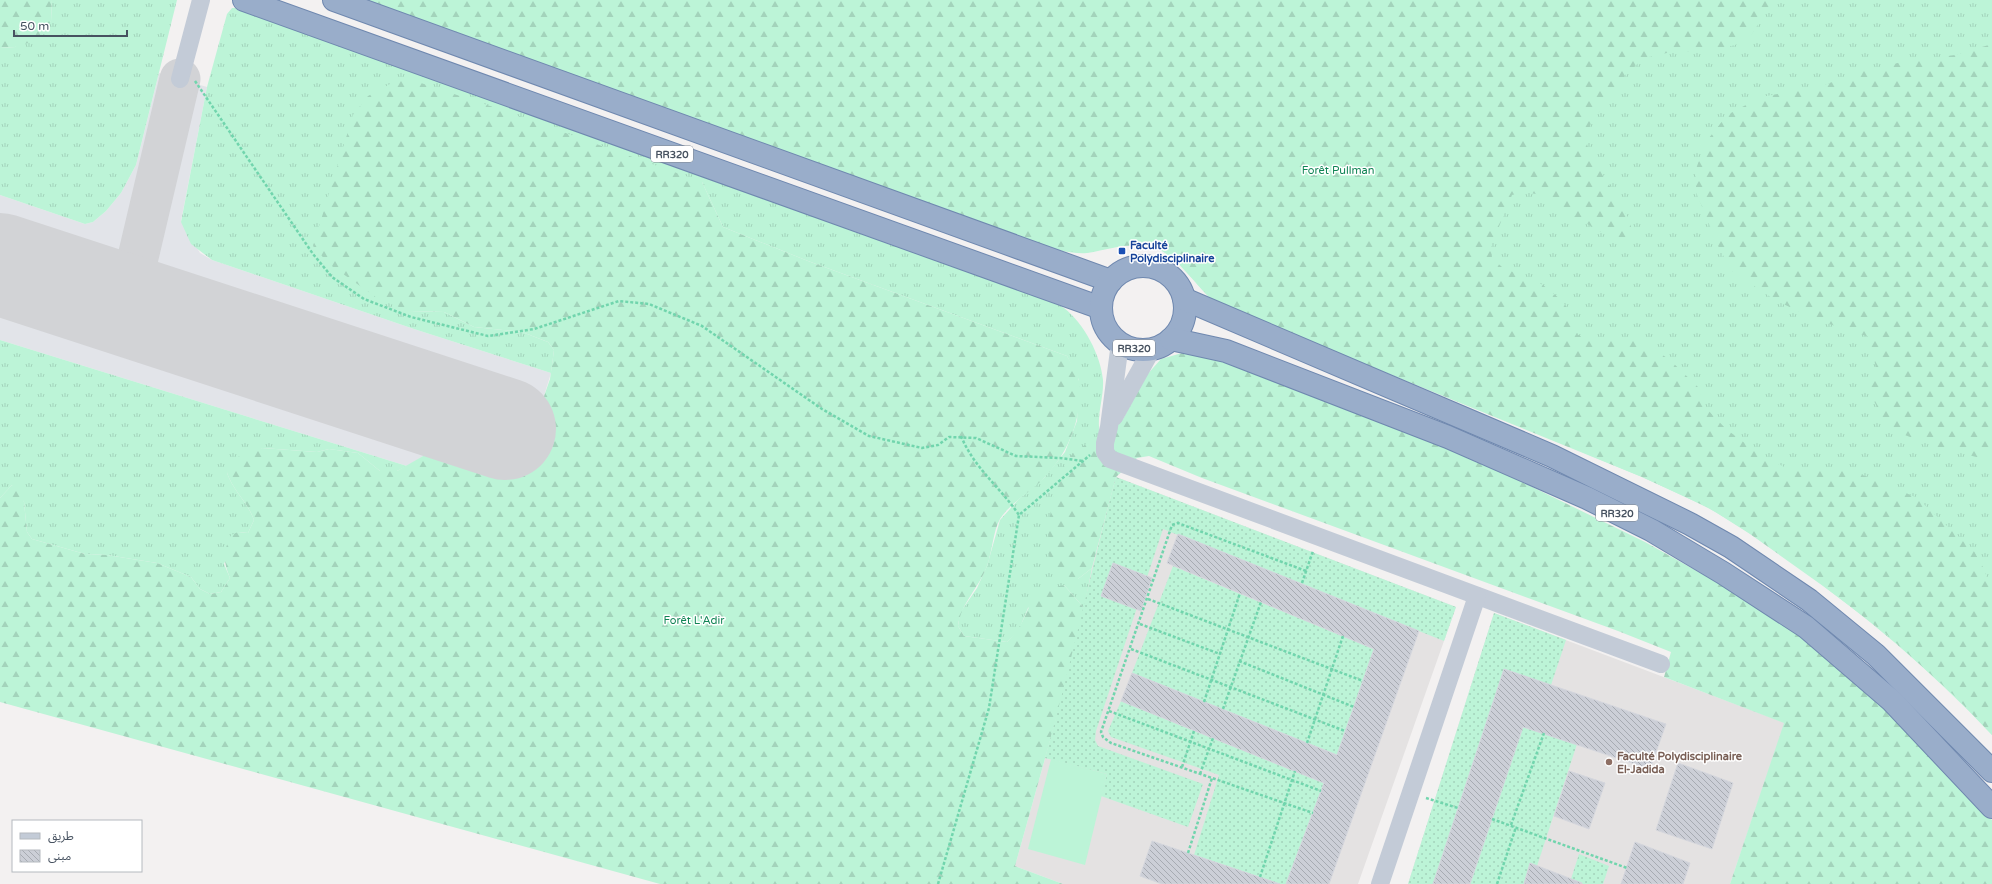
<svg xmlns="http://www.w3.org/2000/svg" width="1992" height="884" viewBox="0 0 1992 884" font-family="'Varela Round','Noto Sans Arabic',sans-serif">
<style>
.education{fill:#e4e2e2}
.airport{fill:#e2e4e9}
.grass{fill:url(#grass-tufts)}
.forest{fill:url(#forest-firs)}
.garden{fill:url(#garden-dots)}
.pitch{fill:#bcf4d7}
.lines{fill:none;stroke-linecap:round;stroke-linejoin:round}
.taxiway{stroke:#d2d3d6;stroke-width:41}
.runway{stroke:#d2d3d6;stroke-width:102}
.building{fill:url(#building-back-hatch);stroke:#d4d6dd}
.trunk-casing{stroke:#6f88af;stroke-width:24}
.path{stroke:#71d5ad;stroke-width:2.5;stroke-dasharray:3 2;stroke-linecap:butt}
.minor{stroke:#c3cbd7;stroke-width:18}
.trunk{stroke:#99adca;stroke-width:22}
.transit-dot{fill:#1a4fb4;stroke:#fff;stroke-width:1.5}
.education-dot{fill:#8d6e63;stroke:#fff;stroke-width:1.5}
.labels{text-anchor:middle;stroke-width:3;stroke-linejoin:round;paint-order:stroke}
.shield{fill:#fff;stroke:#7e8690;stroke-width:1}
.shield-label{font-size:10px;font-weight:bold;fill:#475260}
.park-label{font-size:11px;fill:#0f8454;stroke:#fff}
.transit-label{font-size:11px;font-weight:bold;fill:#164399;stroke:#fff;text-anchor:start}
.education-label{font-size:11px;font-weight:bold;fill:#785e54;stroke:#fff;text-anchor:start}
</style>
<defs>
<pattern id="grass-tufts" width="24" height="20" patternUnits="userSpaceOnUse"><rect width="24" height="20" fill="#bcf4d7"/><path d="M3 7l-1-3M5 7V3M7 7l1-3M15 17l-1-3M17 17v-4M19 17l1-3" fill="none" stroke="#a3d3bb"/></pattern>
<pattern id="forest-firs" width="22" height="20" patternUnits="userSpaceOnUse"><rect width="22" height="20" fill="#bcf4d7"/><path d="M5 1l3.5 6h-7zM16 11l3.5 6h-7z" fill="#a3d3bb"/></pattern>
<pattern id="garden-dots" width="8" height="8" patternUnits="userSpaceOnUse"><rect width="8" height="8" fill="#bcf4d7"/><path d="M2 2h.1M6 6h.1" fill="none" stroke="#a3d3bb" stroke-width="1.8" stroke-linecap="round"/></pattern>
<pattern id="building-back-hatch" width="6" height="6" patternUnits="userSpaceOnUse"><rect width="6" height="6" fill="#cccfd7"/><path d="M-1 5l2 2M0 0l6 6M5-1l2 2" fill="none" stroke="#a7abb2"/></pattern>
</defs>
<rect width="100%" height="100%" fill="#f3f1f1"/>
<g class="education">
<polygon points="1116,477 1456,607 1358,884 1063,884 1015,866 1065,687 1092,568"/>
<polygon points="1494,613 1785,723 1730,884 1408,884"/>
</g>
<polygon class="airport" points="159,73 207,87 181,221 200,253 212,260 414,329 551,373 543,399 522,420 483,443 444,444 407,466 0,340 0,195 85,224 93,222 106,211 121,193 136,165"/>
<g class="grass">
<polygon points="52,0 177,0 136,165 121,193 106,211 93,222 85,224 0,195 0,48 15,47 51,21"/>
<path d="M366 0H1992V735C1931 670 1864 614 1792 563 1765 544 1738 524 1708 508 1687 497 1664 487 1642 477L1210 298C1197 286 1188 271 1174 259 1145 235 1119 248 1087 253 1079 254 1070 252 1063 251Z"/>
<path d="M232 8H240L1034 295C1043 299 1056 302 1064 308 1084 323 1101 356 1103 380 1104 398 1096 416 1100 435L1078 579 1092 568 1084 608 1064 585 1028 608 1018 632 1007 642 964 636 958 626 960 613 977 588 987 566 1000 520 1019 499 1044 478 1065 452 1077 421 1079 380 1067 356 808 261 723 227 702 182 410 311 444 312 474 327 522 332 548 342 554 350 551 373 414 329 212 260 191 244 181 222 207 87 227 14Z"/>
<path d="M0 340 407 466 397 471H380L358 453 329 449 317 452 262 448 227 473C234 492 247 501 254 520L248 533 238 532 224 564 230 578 221 592 210 594 200 589 191 577 157 563 107 555 85 554 32 539 27 532 24 502 12 485 0 498Z"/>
</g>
<g class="forest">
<polygon points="0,0 52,0 51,21 38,40 15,47 0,48"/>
<polygon points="366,0 1774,0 1751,35 1735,45 1703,52 1676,51 1644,58 1626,74 1591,123 1586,138 1588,149 1630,221 1632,233 1626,241 1618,242 1536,194 1524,192 1512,195 1491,246 1492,258 1502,267 1543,285 1560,299 1569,310 1577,334 1586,340 1630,339 1642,341 1670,360 1698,387 1706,408 1726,429 1761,455 1784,467 1851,471 1882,482 1917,498 1974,551 1984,569 1992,594 1992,735 1957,698 1884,632 1823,586 1750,534 1709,508 1642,477 1244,315 1210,298 1174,259 1161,250 1146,245 1119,246 1085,253 1063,251 1028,241"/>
<polygon points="1992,44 1992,461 1937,447 1902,434 1883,419 1870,393 1871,380 1876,368 1869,337 1817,320 1775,300 1732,271 1719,248 1696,192 1696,169 1705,143 1727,115 1761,97 1824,85 1859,72 1906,61 1955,55"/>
<path d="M403 77 496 108 702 182 723 227 808 261 1067 356C1071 363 1078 373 1079 381 1083 417 1069 452 1044 478 1031 492 1011 502 1000 519 993 531 992 553 987 566 979 588 961 603 958 626L964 636 1007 642C1034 618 1019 594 1064 585L1084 608 1065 687 1015 866 1063 884H660L0 702V498L12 485 19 488 24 502 27 532 32 539 85 554 107 555 157 563 191 577 200 589 210 594 221 592 230 578C223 561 223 552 231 535L238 532 248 533 254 520C247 501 234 492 227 473L231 461 247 452 262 448 317 452 329 449 358 453 380 471H397L444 444 483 443 522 420 543 399 550 379 554 350 548 342 522 332 474 327 444 312 410 311 380 300 329 264 313 246 353 115 368 96Z"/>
<polygon points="1182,353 1208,356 1477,460 1645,542 1736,593 1814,644 1926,748 1992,820 1992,884 1730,884 1784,723 1664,677 1671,652 1618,631 1202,478 1149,456 1137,458 1116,477 1092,568 1078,579 1061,575 1049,556 1048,526 1058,474 1073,453 1123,419 1145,377 1161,359"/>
</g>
<g class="garden">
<path d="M1116 477 1456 607 1444 641 1163 529 1096 731 1095 740 1098 746 1203 784 1188 827 1101 796 1107 774 1045 758C1071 665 1091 570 1116 477Z"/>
<polygon points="1173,566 1374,649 1337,755 1132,673"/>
<polygon points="1494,613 1566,640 1551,685 1577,744 1537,866 1530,864 1524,884 1408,884"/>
<polygon points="1121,701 1324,783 1286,884 1280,884 1194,855 1219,775 1111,737 1108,731"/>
<polygon points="1579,854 1609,866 1603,884 1582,884 1571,879"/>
</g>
<polygon class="pitch" points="1051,759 1107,774 1085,865 1028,849"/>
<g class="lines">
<polyline class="taxiway" points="127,304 180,79"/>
<polyline class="runway" points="0,264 505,429"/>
</g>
<g class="building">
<polygon points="1178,534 1419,631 1329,884 1286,884 1324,783 1121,701 1132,673 1337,755 1374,649 1167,563"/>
<polygon points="1113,563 1152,578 1141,611 1101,596"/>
<polygon points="1504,669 1666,724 1650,769 1523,727 1470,884 1433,884"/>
<polygon points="1678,763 1733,783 1712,849 1656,830"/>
<polygon points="1569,771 1605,783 1589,829 1554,816"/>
<polygon points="1152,841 1188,853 1280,884 1162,884 1140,876"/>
<polygon points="1635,842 1690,863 1683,884 1621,884"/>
<polygon points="1530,863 1582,883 1582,884 1524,884"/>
</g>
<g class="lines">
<defs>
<g id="trunk">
<polyline points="244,0 1101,308"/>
<polyline points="334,0 1111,281"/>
<circle cx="1143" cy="308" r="42"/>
<polyline points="1184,299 1552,456 1690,524 1731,547 1809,600 1876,655 1992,771"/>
<polyline points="1171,339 1226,351 1448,437 1587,498 1651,530 1723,573 1806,627 1892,701 1992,807"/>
</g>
</defs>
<use href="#trunk" class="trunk-casing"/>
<g class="path">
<polyline points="195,81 313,254 332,277 364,299 411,317 488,336 534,329 619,301 649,304 702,326 822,409 869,436 922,448 938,445 949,437 976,438 1016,456 1060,458 1083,461"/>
<path d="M961 436C974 468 1000 487 1019 515"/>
<polyline points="1306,571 1178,523 1172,525 1101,732 1103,737 1111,743 1313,813"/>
<polyline points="1302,583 1313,551"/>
<polyline points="1148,599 1363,681"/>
<polyline points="1140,624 1220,654"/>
<polyline points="1131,649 1345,731"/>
<polyline points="1239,661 1354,707"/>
<polyline points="1204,702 1240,593"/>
<polyline points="1223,709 1261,602"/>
<polyline points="1109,711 1321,791"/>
<polyline points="1307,743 1343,636"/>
<polyline points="1182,767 1194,731"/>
<polyline points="1200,774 1213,738"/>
<polyline points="1426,798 1458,808"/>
<polyline points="1492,819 1627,868"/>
<polyline points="1511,825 1544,733"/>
<polyline points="1188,853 1212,778"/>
<polyline points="1260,877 1295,771"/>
<polyline points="938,884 989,708 1019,515 1090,455"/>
<polyline points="1497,884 1516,827"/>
</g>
<g class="minor">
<polyline points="180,79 201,0"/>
<polyline points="1120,343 1109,427 1105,443 1105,452 1110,459 1661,664"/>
<polyline points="1114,417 1152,349"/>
<polyline points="1380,884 1477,596"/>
</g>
<use href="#trunk" class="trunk"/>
</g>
<rect class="transit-dot" x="1118" y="247" width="8" height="8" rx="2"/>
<circle class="education-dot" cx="1609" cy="762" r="4"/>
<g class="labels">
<g class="shield">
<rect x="651" y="146" width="42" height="16" rx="3"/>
<rect x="1113" y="340" width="42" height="16" rx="3"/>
<rect x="1596" y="505" width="42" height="16" rx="3"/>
</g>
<g class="shield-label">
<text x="672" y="158">RR320</text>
<text x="1134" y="352">RR320</text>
<text x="1617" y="517">RR320</text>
</g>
<g class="park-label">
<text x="1338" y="174">Forêt Pullman</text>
<text x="694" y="624">Forêt L'Adir</text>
</g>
<g class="transit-label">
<text x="1130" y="249">Faculté<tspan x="1130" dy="13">Polydisciplinaire</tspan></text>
</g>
<g class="education-label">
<text x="1617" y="760">Faculté Polydisciplinaire<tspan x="1617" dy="13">El-Jadida</tspan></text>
</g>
</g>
<rect x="12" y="820" width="130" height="52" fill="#ffffff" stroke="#b5babf"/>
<rect x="20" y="833" width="20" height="6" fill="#c3cbd7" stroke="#b5babf"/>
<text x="48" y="840" font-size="12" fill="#475260">طريق</text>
<rect x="20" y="850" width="20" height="12" fill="url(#building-back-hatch)" stroke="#b5babf"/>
<text x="48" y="860" font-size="12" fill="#475260">مبنى</text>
<path d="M14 30v6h113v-6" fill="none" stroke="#475260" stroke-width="2"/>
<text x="20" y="30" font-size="12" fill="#475260" stroke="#ffffff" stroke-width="3" paint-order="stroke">50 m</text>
</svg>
